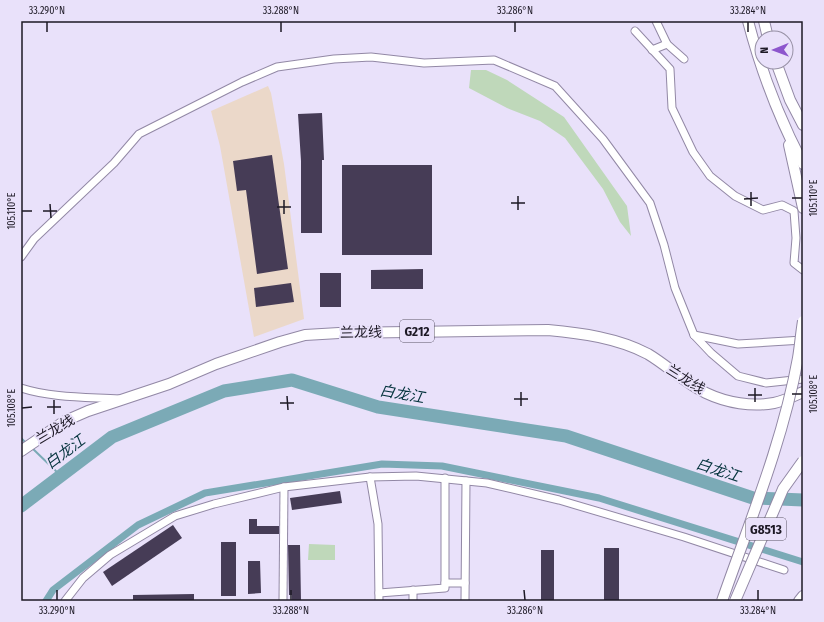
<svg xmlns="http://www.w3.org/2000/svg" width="824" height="622" viewBox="0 0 824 622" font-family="'Fira Sans Condensed','Noto Sans SC',sans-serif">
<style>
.industrial{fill:#ebd8c9}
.green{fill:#bfd8ba}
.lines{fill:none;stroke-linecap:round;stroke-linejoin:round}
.stream{stroke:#7baab6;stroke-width:2}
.canal{stroke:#7baab6;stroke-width:7}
.river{stroke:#7baab6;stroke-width:13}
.building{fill:#463c56}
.minor-casing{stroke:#9288a5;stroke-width:9}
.highway-casing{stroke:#9288a5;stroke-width:12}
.minor{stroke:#fff;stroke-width:7}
.highway{stroke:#fff;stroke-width:10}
.highway-bridge-casing{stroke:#9288a5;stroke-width:12;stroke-linecap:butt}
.highway-bridge{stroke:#fff;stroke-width:10}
.ticks{fill:none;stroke:#1d1925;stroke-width:1.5}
.labels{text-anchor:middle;stroke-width:4;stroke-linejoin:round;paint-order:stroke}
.shield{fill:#e9e1fa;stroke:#5a5565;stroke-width:1}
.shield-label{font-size:13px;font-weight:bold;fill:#1d1925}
.street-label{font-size:14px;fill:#1d1925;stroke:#e9e1fa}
.water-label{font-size:15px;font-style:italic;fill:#03323c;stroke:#e9e1fa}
.neatline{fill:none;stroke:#1d1925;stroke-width:1.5}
.ticks-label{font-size:10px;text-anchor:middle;fill:#1d1925}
</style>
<rect width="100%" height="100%" fill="#e9e1fa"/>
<polygon class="industrial" points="268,86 271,93 284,164 304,319 254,337 220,146 211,111"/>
<g class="green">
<polygon points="471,70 486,70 507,80 564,117 627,206 631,236 620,222 603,189 565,138 540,121 507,108 469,88"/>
<polygon points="309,544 335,545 335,560 308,560"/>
</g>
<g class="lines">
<g class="stream">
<polyline points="21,438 26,443"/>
<polyline points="31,447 61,476"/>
</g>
<polyline class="canal" points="46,601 53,590 138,525 205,493 382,464 442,466 599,498 803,562"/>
<polyline class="river" points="21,506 112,437 224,391 292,380 378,407 566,436 753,498 803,500"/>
</g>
<g class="building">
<polygon points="322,113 324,160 322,160 322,233 301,233 301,161 298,114"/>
<polygon points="272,155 288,269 257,274 246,190 237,191 233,161"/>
<rect x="342" y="165" width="90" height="90"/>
<polygon points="423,269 423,289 371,289 371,270"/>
<rect x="320" y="273" width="21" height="34"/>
<polygon points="291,283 294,302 256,307 254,288"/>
<polygon points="340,491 342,503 292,510 290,498"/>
<polygon points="249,519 257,519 257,526 279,526 279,534 249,534"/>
<polygon points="173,525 182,538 112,586 103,572"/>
<rect x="221" y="542" width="15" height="54"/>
<polygon points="288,545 300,545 301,601 292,601 292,595 289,595"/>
<rect x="604" y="548" width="15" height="53"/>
<rect x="541" y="550" width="13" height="51"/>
<polygon points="248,561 260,561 261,593 248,594"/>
<polygon points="194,594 194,601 133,601 133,595"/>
</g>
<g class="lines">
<defs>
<g id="minor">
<polyline points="656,21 667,44 684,59"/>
<polyline points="635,31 670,69 672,108 693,152 710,176 735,196 763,210 782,205 794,211 796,238 794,263 803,270"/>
<polyline points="652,50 667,44"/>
<polyline points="21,257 34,239 114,163 139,134 242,82 277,67 334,59 371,57 424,63 494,60 555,86 603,139 650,203 664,245 675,288 694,335 711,353 738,376 766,383 803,379"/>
<polyline points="694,335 738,344 803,340"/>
<path d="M21 388C52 398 86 397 119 399"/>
<polyline points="370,477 378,524 379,601"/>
<polyline points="445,583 465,583"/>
<polyline points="413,590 413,601"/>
<polyline points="379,593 445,588 445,478"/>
<polyline points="65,601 83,578 110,555 175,516 214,504 284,487 370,477 416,476 487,483 559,500 684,537 784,570"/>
<polyline points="283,601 284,487"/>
<polyline points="465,601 466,481"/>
</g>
<g id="highway">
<path d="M748 21C761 71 779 118 803 164"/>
<polyline points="764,21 768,38"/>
<polyline points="776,62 790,100 803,125"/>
<polyline points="789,145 803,208"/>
<path d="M21 451 65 421 88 411 169 384 216 364 280 342 305 335 339 333 548 330C581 333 618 338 648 354 668 366 685 383 706 393 727 403 752 407 774 403 784 401 794 396 803 392"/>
<polyline points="799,601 803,596"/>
</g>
</defs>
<use href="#minor" class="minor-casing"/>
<use href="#highway" class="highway-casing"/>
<use href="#minor" class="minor"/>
<use href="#highway" class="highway"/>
<defs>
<g id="highway-bridge">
<path d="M722 601C750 521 783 441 798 358 800 346 801 333 803 321"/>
<polyline points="735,601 783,489 803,461"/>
</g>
</defs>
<use href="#highway-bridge" class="highway-bridge-casing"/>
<use href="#highway-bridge" class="highway-bridge"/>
</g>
<path class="ticks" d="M47 22V32M281 22V32M515 22V32M748 22V32M751 192V206M518 196V210M792 198H802M744 199 758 198M284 200V214M511 203H525M50 204 51 218M277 207H291M22 211H32M43 211H57M755 388V402M521 392V406M792 394H802M748 395H762M287 396 288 410M514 399H528M54 400V414M280 403H294M47 407H61M22 408 32 407M57 590V600M291 590V600M524 590 525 600M758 590V600"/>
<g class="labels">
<g class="shield">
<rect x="400" y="320" width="34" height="22" rx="3"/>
<rect x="746" y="518" width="40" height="22" rx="3"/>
</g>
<g class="shield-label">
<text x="417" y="336">G212</text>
<text x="766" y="534">G8513</text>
</g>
<g class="street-label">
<text transform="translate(361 332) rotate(-1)" y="5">兰龙线</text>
<text transform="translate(686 379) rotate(32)" y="5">兰龙线</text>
<text transform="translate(55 429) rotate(-31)" y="5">兰龙线</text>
</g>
<g class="water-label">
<text transform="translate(402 394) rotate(10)" y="5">白龙江</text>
<text transform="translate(65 452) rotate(-37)" y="5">白龙江</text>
<text transform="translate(718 470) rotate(18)" y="5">白龙江</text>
</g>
</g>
<rect width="824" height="622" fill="none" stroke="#e9e1fa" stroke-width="44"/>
<g transform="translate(774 50) rotate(269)"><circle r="19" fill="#e9e1fa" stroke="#9791a5"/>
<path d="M0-3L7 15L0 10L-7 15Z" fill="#8d56cd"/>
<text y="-6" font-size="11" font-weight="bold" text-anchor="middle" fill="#1d1925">N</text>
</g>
<rect x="22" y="22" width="780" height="578" class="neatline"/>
<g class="ticks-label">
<text x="47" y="14">33.290°N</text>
<text x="281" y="14">33.288°N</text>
<text x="515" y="14">33.286°N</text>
<text x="748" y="14">33.284°N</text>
<text transform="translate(813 198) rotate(-90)" y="4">105.110°E</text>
<text transform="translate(11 211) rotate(-90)" y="4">105.110°E</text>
<text transform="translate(813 394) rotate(-90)" y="4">105.108°E</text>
<text transform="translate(11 408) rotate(-90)" y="4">105.108°E</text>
<text x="57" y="614">33.290°N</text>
<text x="291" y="614">33.288°N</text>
<text x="525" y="614">33.286°N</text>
<text x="758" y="614">33.284°N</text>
</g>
</svg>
